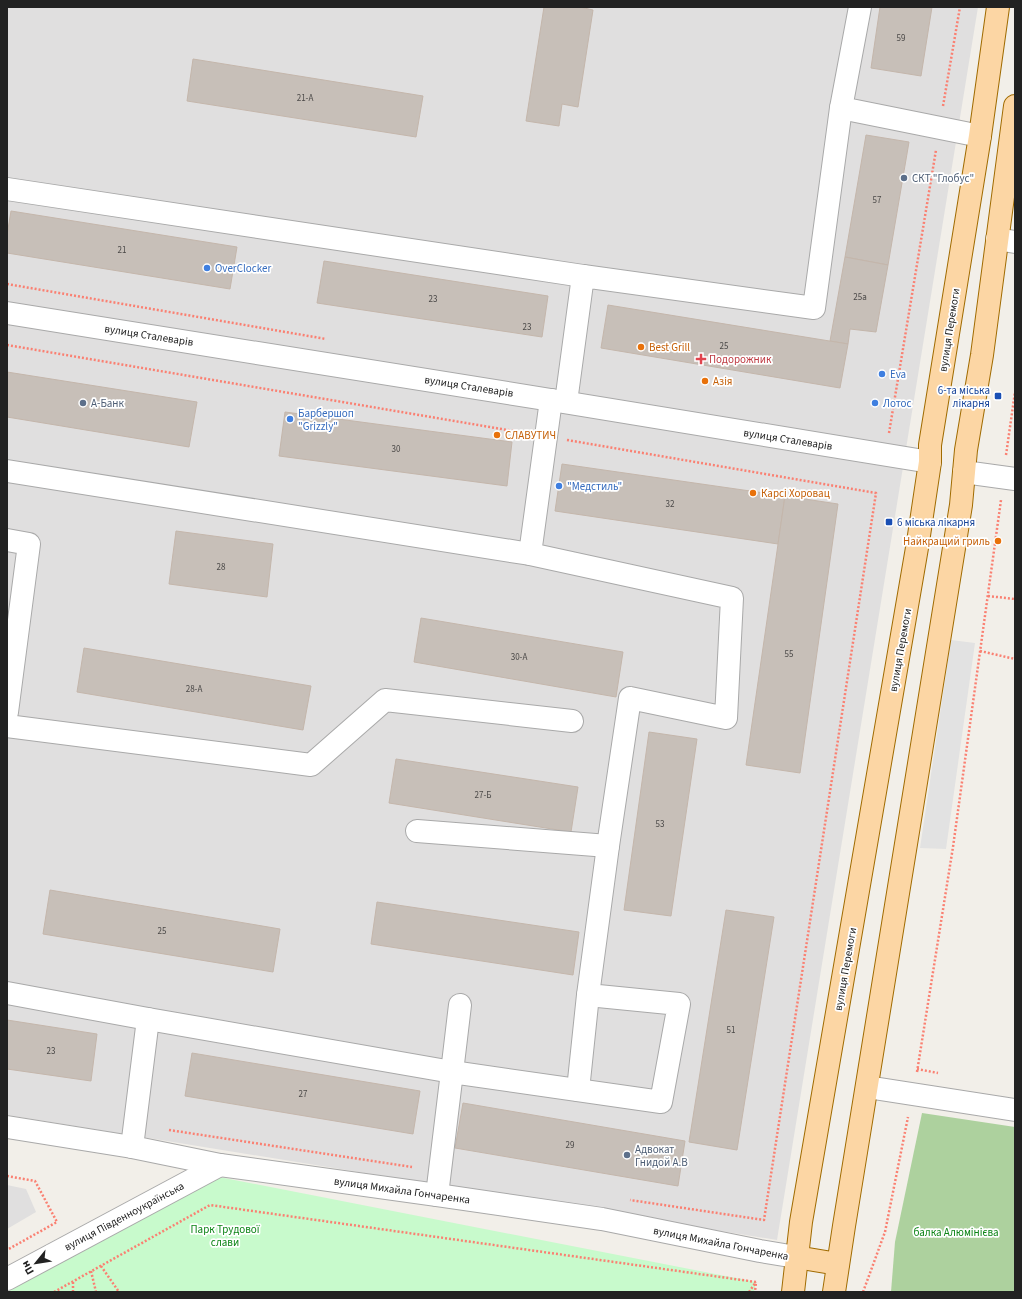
<svg xmlns="http://www.w3.org/2000/svg" width="1022" height="1299" viewBox="0 0 1022 1299" font-family="'Source Sans 3',sans-serif">
<style>
.residential{fill:#e0dfdf}
.forest{fill:#add19e}
.park{fill:#c8facc}
.parking{fill:#e2e2e2}
.building{fill:#c7bfb8;stroke:#c4b6ab}
.lines{fill:none;stroke-linecap:round;stroke-linejoin:round}
.minor-casing{stroke:#a9a9a9;stroke-width:24}
.major-casing{stroke:#a06b00;stroke-width:24}
.path{stroke:#fa8072;stroke-width:2.5;stroke-dasharray:2 2;stroke-linecap:butt}
.minor{stroke:#fff;stroke-width:22}
.major{stroke:#fcd6a4;stroke-width:22}
.service-dot{fill:#5c6f8a;stroke:#fff;stroke-width:1.5}
.shop-dot{fill:#3f7fe0;stroke:#fff;stroke-width:1.5}
.food-dot{fill:#e8710a;stroke:#fff;stroke-width:1.5}
.health-dot{fill:#e0444e;stroke:#fff;stroke-width:1.5}
.transit-dot{fill:#1a4fb4;stroke:#fff;stroke-width:1.5}
.labels{text-anchor:middle;stroke-width:3.5;stroke-linejoin:round;paint-order:stroke}
.number-label{font-size:9px;fill:#4b4948}
.service-label{font-size:11px;fill:#4e5e75;stroke:#fff;text-anchor:start}
.shop-label{font-size:11px;fill:#366cbe;stroke:#fff;text-anchor:start}
.street-label{font-size:11px;fill:#222;stroke:#fff}
.food-label{font-size:11px;fill:#c56008;stroke:#fff;text-anchor:start}
.health-label{font-size:11px;fill:#be3a42;stroke:#fff;text-anchor:start}
.transit-label{font-size:11px;fill:#164399;stroke:#fff;text-anchor:end}
.park-label{font-size:11px;fill:#0c8416;stroke:#fff}
</style>
<rect width="100%" height="100%" fill="#f2efe9"/>
<g class="residential">
<polygon points="7,7 978,7 777,1240 7,1115"/>
<polygon points="7,1185 26,1189 36,1212 7,1229"/>
</g>
<polygon class="forest" points="922,1113 1015,1127 1015,1292 891,1292 895,1242"/>
<polygon class="park" points="214,1176 756,1282 754,1292 7,1292"/>
<polygon class="parking" points="951,640 975,643 946,849 920,848"/>
<g class="building">
<polygon points="544,7 580,7 593,10 578,107 562,104 559,126 526,121"/>
<polygon points="880,7 932,7 921,76 871,68"/>
<polygon points="193,59 423,96 416,137 187,101"/>
<polygon points="866,135 909,142 888,265 845,257"/>
<polygon points="11,211 237,247 230,289 7,253 7,235"/>
<polygon points="845,257 888,265 876,332 850,329 848,344 830,341"/>
<polygon points="324,261 548,296 542,337 317,303"/>
<polygon points="608,305 848,344 840,388 601,348"/>
<polygon points="7,372 197,402 189,447 7,417"/>
<polygon points="285,412 512,442 507,486 279,456"/>
<polygon points="562,464 785,496 778,544 555,511"/>
<polygon points="785,496 838,504 800,773 746,765"/>
<polygon points="176,531 273,544 267,597 169,584"/>
<polygon points="421,618 623,652 616,697 414,662"/>
<polygon points="84,648 311,686 303,730 77,692"/>
<polygon points="649,732 697,739 671,916 624,910"/>
<polygon points="396,759 578,787 571,832 389,803"/>
<polygon points="50,890 280,929 273,972 43,934"/>
<polygon points="377,902 579,932 573,975 371,944"/>
<polygon points="726,910 774,917 737,1150 689,1142"/>
<polygon points="7,1020 97,1034 91,1081 7,1069"/>
<polygon points="192,1053 420,1091 413,1134 185,1096"/>
<polygon points="463,1103 685,1141 678,1186 455,1148"/>
</g>
<g class="lines">
<defs>
<g id="minor">
<polyline points="860,7 841,108 980,136"/>
<polyline points="7,189 583,276"/>
<polyline points="997,239 1015,242"/>
<polyline points="7,313 551,400 930,462"/>
<polyline points="566,402 583,276 814,308 841,108"/>
<polyline points="7,471 530,554"/>
<polyline points="964,472 1015,479"/>
<polyline points="7,540 29,544 7,712"/>
<polyline points="7,726 311,765 385,700 572,721"/>
<polyline points="417,831 608,846"/>
<polyline points="7,993 148,1019"/>
<polyline points="867,1087 1015,1110"/>
<polyline points="578,1090 588,995"/>
<polyline points="7,1127 132,1147 220,1165 437,1195 602,1219 760,1251 796,1257"/>
<polyline points="132,1147 148,1019 452,1072 460,1005"/>
<polyline points="437,1195 452,1072 661,1102 679,1004 588,995 608,846 630,698 726,718 732,598 530,554 551,400"/>
<polyline points="7,1279 220,1165"/>
</g>
<g id="major">
<polyline points="796,1257 838,1264"/>
<polyline points="793,1292 801,1222 918,542 930,462 930,445 980,136 998,7"/>
<polyline points="834,1292 844,1226 961,505 966,450 982,355 1015,106"/>
</g>
</defs>
<use href="#minor" class="minor-casing"/>
<use href="#major" class="major-casing"/>
<g class="path">
<polyline points="943,106 960,7"/>
<polyline points="7,284 326,339"/>
<polyline points="7,345 525,433"/>
<polyline points="889,433 936,150"/>
<polyline points="567,440 876,493 764,1220 630,1200"/>
<polyline points="1006,455 1015,392"/>
<polyline points="988,596 1015,599"/>
<polyline points="980,651 1015,659"/>
<polyline points="917,1069 938,1073"/>
<polyline points="917,1072 953,847 1001,500"/>
<polyline points="169,1130 412,1167"/>
<polyline points="7,1176 35,1181 57,1222 7,1250"/>
<polyline points="101,1266 119,1292"/>
<polyline points="91,1271 96,1292"/>
<polyline points="73,1282 73,1292"/>
<polyline points="54,1292 210,1205 756,1282 755,1292"/>
<polyline points="749,1292 756,1282"/>
<polyline points="863,1292 885,1232 908,1117"/>
</g>
<use href="#minor" class="minor"/>
<use href="#major" class="major"/>
</g>
<g class="service-dot">
<circle cx="904" cy="178" r="4"/>
<circle cx="83" cy="403" r="4"/>
<circle cx="627" cy="1155" r="4"/>
</g>
<g class="shop-dot">
<circle cx="207" cy="268" r="4"/>
<circle cx="882" cy="374" r="4"/>
<circle cx="875" cy="403" r="4"/>
<circle cx="290" cy="419" r="4"/>
<circle cx="559" cy="486" r="4"/>
</g>
<g class="food-dot">
<circle cx="641" cy="347" r="4"/>
<circle cx="705" cy="381" r="4"/>
<circle cx="497" cy="435" r="4"/>
<circle cx="753" cy="493" r="4"/>
<circle cx="998" cy="541" r="4"/>
</g>
<path class="health-dot" d="M699 353h4v4h4v4h-4v4h-4v-4h-4v-4h4z"/>
<g class="transit-dot">
<rect x="994" y="392" width="8" height="8" rx="2"/>
<rect x="885" y="518" width="8" height="8" rx="2"/>
</g>
<g class="labels">
<g class="number-label">
<text x="901" y="41">59</text>
<text x="305" y="101">21-А</text>
<text x="877" y="203">57</text>
<text x="122" y="253">21</text>
<text x="860" y="300">25а</text>
<text x="433" y="302">23</text>
<text x="527" y="330">23</text>
<text x="724" y="349">25</text>
<text x="396" y="452">30</text>
<text x="670" y="507">32</text>
<text x="221" y="570">28</text>
<text x="789" y="657">55</text>
<text x="519" y="660">30-А</text>
<text x="194" y="692">28-А</text>
<text x="483" y="798">27-Б</text>
<text x="660" y="827">53</text>
<text x="162" y="934">25</text>
<text x="731" y="1033">51</text>
<text x="51" y="1054">23</text>
<text x="303" y="1097">27</text>
<text x="570" y="1148">29</text>
</g>
<g class="service-label">
<text x="912" y="182">СКТ "Глобус"</text>
<text x="91" y="407">А-Банк</text>
<text x="635" y="1153">Адвокат<tspan x="635" dy="13">Гнидой А.В</tspan></text>
</g>
<g class="shop-label">
<text x="215" y="272">OverClocker</text>
<text x="890" y="378">Eva</text>
<text x="883" y="407">Лотос</text>
<text x="298" y="417">Барбершоп<tspan x="298" dy="13">"Grizzly"</tspan></text>
<text x="567" y="490">"Медстиль"</text>
</g>
<g class="street-label">
<text transform="translate(949 330) rotate(-81)" y="4">вулиця Перемоги</text>
<text transform="translate(149 335) rotate(9)" y="4">вулиця Сталеварів</text>
<text transform="translate(469 386) rotate(9)" y="4">вулиця Сталеварів</text>
<text transform="translate(788 439) rotate(9)" y="4">вулиця Сталеварів</text>
<text transform="translate(900 650) rotate(-80)" y="4">вулиця Перемоги</text>
<text transform="translate(845 969) rotate(-80)" y="4">вулиця Перемоги</text>
<text transform="translate(402 1190) rotate(8)" y="4">вулиця Михайла Гончаренка</text>
<text transform="translate(124 1216) rotate(-28)" y="4">вулиця Південноукраїнська</text>
<text transform="translate(721 1243) rotate(11)" y="4">вулиця Михайла Гончаренка</text>
</g>
<g class="food-label">
<text x="649" y="351">Best Grill</text>
<text x="713" y="385">Азія</text>
<text x="505" y="439">СЛАВУТИЧ</text>
<text x="761" y="497">Карсі Хоровац</text>
<text x="990" y="545" text-anchor="end">Найкращий гриль</text>
</g>
<g class="health-label">
<text x="709" y="363">Подорожник</text>
</g>
<g class="transit-label">
<text x="990" y="394">6-та міська<tspan x="990" dy="13">лікарня</tspan></text>
<text x="897" y="526" text-anchor="start">6 міська лікарня</text>
</g>
<g class="park-label">
<text x="225" y="1233">Парк Трудової<tspan x="225" dy="13">слави</tspan></text>
<text x="956" y="1236">балка Алюмінієва</text>
</g>
</g>
<rect width="1022" height="1299" fill="none" stroke="#222222" stroke-width="16"/>
<g transform="translate(36 1263) rotate(240)" stroke="#ffffff" stroke-width="3" paint-order="stroke">
<path d="M0-3L7 15L0 10L-7 15Z" fill="#222222"/>
<text y="-6" font-size="11" font-weight="bold" text-anchor="middle" fill="#222222">Пн</text>
</g>
</svg>
